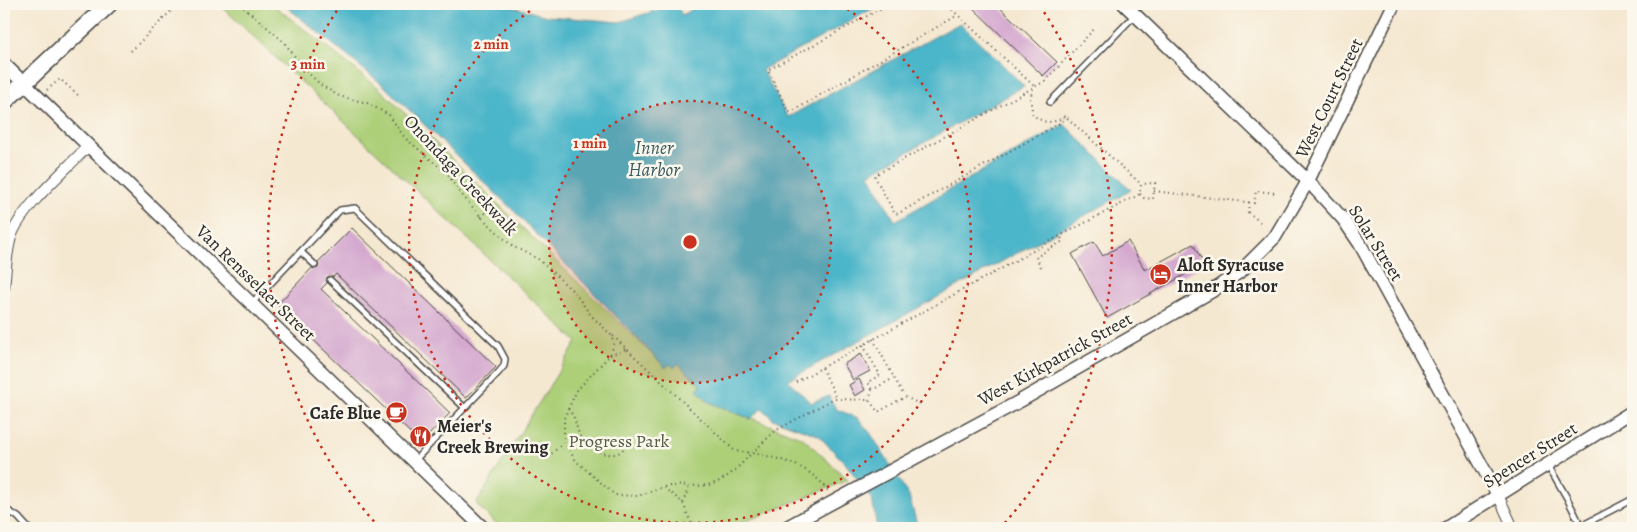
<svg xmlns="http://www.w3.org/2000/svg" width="1637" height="532" viewBox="0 0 1637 532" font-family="Alegreya,serif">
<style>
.green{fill:#accf78;stroke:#6c7d52}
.water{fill:#4bb5c9;stroke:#3b707a}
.building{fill:#d4a8cf}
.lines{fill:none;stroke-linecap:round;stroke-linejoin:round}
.service-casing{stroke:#494744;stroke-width:8}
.minor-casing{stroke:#494744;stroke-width:12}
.tertiary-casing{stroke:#494744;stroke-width:15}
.primary-casing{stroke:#494744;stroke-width:19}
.path{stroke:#494744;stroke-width:2;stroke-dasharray:1 4;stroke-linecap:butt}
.service{stroke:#fff;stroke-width:5}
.minor{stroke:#fff;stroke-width:10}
.tertiary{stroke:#fff;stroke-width:12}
.primary{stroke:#fff;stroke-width:16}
.ring{fill:none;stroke:#c8321e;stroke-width:2.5;stroke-dasharray:2.5 5}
.labels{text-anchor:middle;stroke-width:5;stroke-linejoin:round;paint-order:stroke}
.street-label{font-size:18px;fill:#2b2b2b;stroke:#fbf7ec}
.poi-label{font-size:18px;font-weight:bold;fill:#2b2b2b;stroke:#fbf7ec;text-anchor:start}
.park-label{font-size:18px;fill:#525c42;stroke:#fbf7ec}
.water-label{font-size:19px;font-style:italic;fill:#365b62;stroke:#fbf7ec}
.centre{fill:#c8321e;stroke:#fbf7ec;stroke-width:2.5}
.ring-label{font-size:15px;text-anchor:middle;font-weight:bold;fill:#c8321e;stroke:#fbf7ec;stroke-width:5;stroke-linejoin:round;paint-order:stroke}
</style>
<rect width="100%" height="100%" fill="#fbf7ec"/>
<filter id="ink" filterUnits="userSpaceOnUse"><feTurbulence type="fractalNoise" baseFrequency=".02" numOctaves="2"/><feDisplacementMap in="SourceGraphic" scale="10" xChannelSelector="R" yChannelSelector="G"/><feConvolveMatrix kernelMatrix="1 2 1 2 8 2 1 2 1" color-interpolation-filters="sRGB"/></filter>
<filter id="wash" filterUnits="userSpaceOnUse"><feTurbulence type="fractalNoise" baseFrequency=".0096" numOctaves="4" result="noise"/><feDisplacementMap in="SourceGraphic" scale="20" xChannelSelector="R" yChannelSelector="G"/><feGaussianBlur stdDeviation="1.12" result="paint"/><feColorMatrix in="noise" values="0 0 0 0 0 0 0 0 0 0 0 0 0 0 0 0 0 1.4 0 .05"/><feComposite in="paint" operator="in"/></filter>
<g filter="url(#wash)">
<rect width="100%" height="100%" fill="#f5e8d1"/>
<polygon class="green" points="219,4 272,4 380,89 666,368 670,364 678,363 702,385 709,402 803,438 848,480 729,528 501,528 476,504 577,342"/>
<polygon class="water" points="283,4 502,4 547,16 620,22 676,4 682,15 702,4 881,4 762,70 788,117 960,23 1024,86 869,174 895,221 1064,124 1131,190 788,380 811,403 829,396 836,409 858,418 871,434 909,496 918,528 877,528 872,499 846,464 818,435 773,419 762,408 751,419 709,402 697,390 701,385 678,364 674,368 670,364 666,368 511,208 383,85"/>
<g id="blocks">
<g class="building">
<polygon points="969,4 996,4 1057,62 1043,76"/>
<polygon points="352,228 496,367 466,398 336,274 333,277 327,277 327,283 321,289 450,413 421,443 277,305 312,268 318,268 318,262"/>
<polygon points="1128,241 1145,270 1193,244 1204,264 1107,318 1072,254 1094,242 1103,256"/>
<polygon points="861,354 870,371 853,380 844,364"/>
<polygon points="859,379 865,390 855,396 849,385"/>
</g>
</g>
</g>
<g filter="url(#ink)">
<use href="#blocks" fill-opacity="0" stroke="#494744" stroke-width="1"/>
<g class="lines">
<defs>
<g id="service">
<polyline points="1050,102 1135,15"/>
<polyline points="301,252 315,265"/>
<polyline points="330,280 465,408"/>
<polyline points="252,303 340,210 355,208 361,214 498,346 505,359 504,366 498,373 415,460"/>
<polyline points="1548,465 1567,498 1582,528"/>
<polyline points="4,508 18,517 28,528"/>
<polyline points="1581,526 1633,499"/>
</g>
<g id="minor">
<path d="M4 288C6 271 6 251 12 234 24 205 66 170 88 146"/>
<polyline points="1498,495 1513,528"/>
</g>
<g id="tertiary">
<polyline points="1124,4 1308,181 1343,219 1360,244 1498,495"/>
<polyline points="4,64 483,528"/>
<polyline points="785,528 1020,401 1212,291 1242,270 1275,237 1308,181 1394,4"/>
<polyline points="1446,528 1633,411"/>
</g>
<polyline id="primary" points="4,102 109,4"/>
</defs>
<use href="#service" class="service-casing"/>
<use href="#minor" class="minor-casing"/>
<use href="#tertiary" class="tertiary-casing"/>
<use href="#primary" class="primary-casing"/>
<g class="path">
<polyline points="240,4 284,42 305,70 321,85 339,96 367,103 389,115 405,138 448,174 456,188 481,217 512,246 538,259 574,292 590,314 611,335 614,345 610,355 577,390 564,418 564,442 576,461 615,495 638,496 663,487 683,503 693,528"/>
<polyline points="889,4 768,70 788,111 791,112 958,15"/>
<polyline points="131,51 178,4"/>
<polyline points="47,90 60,79 80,97"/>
<polyline points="1065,116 1062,122 899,213 895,214 876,179 875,175 1045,81 1094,29"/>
<polyline points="1154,191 1254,203 1256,191 1277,193"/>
<polyline points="1140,194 1144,198 1153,199 1155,183 1141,184"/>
<polyline points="1249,202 1248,212 1260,222"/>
<polyline points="481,217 492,206"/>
<polyline points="1041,267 1036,257 1063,241 1060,236"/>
<polyline points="613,336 735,451 752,453 775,431 833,399 869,400 878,412 905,397 920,404"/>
<polyline points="873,339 904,396"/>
<polyline points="863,345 880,375 868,382 872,390"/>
<polyline points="610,355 626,349"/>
<polyline points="822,368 837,399"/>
<path d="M796 382 1060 236 1140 194 1141 184 1065 116C1053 124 1045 124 1033 115L1030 98 1034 86 946 4"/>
<polyline points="869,400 872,390 894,378"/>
<path d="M568 409C577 418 575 427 581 438 586 448 609 459 620 452 624 449 627 444 630 440"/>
<polyline points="548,457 564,442"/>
<path d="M664 487C679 484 693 487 707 485 726 482 739 466 752 453 782 459 810 465 828 491"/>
<polyline points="683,503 689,486"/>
</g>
<use href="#service" class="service"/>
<use href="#minor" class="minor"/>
<use href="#tertiary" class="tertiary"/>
<use href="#primary" class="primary"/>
</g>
</g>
<circle cx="690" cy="242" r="141" fill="#c8321e" fill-opacity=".12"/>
<g class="ring">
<circle cx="690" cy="242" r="141"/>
<path d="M841 5A281 281 0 1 1 539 5"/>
<path d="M379 527A422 422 0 0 1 340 6M1040 6A422 422 0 0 1 1001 527"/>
</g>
<defs>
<symbol id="hotel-disc" viewBox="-11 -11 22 22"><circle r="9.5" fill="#c8321e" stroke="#fbf7ec"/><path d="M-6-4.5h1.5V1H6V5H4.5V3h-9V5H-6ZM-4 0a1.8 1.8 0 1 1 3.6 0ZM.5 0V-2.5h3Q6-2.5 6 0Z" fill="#fff"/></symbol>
<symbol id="cafe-disc" viewBox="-11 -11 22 22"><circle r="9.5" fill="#c8321e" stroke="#fbf7ec"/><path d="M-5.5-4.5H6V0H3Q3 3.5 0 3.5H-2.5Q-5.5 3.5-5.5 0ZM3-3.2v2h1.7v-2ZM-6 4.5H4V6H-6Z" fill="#fff"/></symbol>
<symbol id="restaurant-disc" viewBox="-11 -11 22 22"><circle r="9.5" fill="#c8321e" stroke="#fbf7ec"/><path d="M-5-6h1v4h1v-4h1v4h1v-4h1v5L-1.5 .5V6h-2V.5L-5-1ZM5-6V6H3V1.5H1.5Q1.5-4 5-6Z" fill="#fff"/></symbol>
</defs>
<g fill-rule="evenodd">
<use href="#hotel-disc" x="1148" y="262" width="25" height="25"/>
<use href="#cafe-disc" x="384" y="400" width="25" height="25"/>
<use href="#restaurant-disc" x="408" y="424" width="25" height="25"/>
</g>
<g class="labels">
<g class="street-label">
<text transform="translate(1329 98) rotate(-64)" y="6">West Court Street</text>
<text transform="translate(461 175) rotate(47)" y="6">Onondaga Creekwalk</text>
<text transform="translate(1376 243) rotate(58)" y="6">Solar Street</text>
<text transform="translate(256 283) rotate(44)" y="6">Van Rensselaer Street</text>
<text transform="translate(1055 359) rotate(-29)" y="6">West Kirkpatrick Street</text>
<text transform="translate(1530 455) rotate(-32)" y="6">Spencer Street</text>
</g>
<g class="poi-label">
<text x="1177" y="271">Aloft Syracuse<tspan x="1177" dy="21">Inner Harbor</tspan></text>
<text x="381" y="419" text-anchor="end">Cafe Blue</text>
<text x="437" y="432">Meier's<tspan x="437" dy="21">Creek Brewing</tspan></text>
</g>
<g class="park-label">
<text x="619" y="447">Progress Park</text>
</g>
<g class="water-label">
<text x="654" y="154">Inner<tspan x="654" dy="22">Harbor</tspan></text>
</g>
</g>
<circle cx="690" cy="242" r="8" class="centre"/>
<g class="ring-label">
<text x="491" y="49">2 min</text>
<text x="308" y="69">3 min</text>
<text x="590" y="148">1 min</text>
</g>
<rect width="1637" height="532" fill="none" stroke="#fbf7ec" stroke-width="20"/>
</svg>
